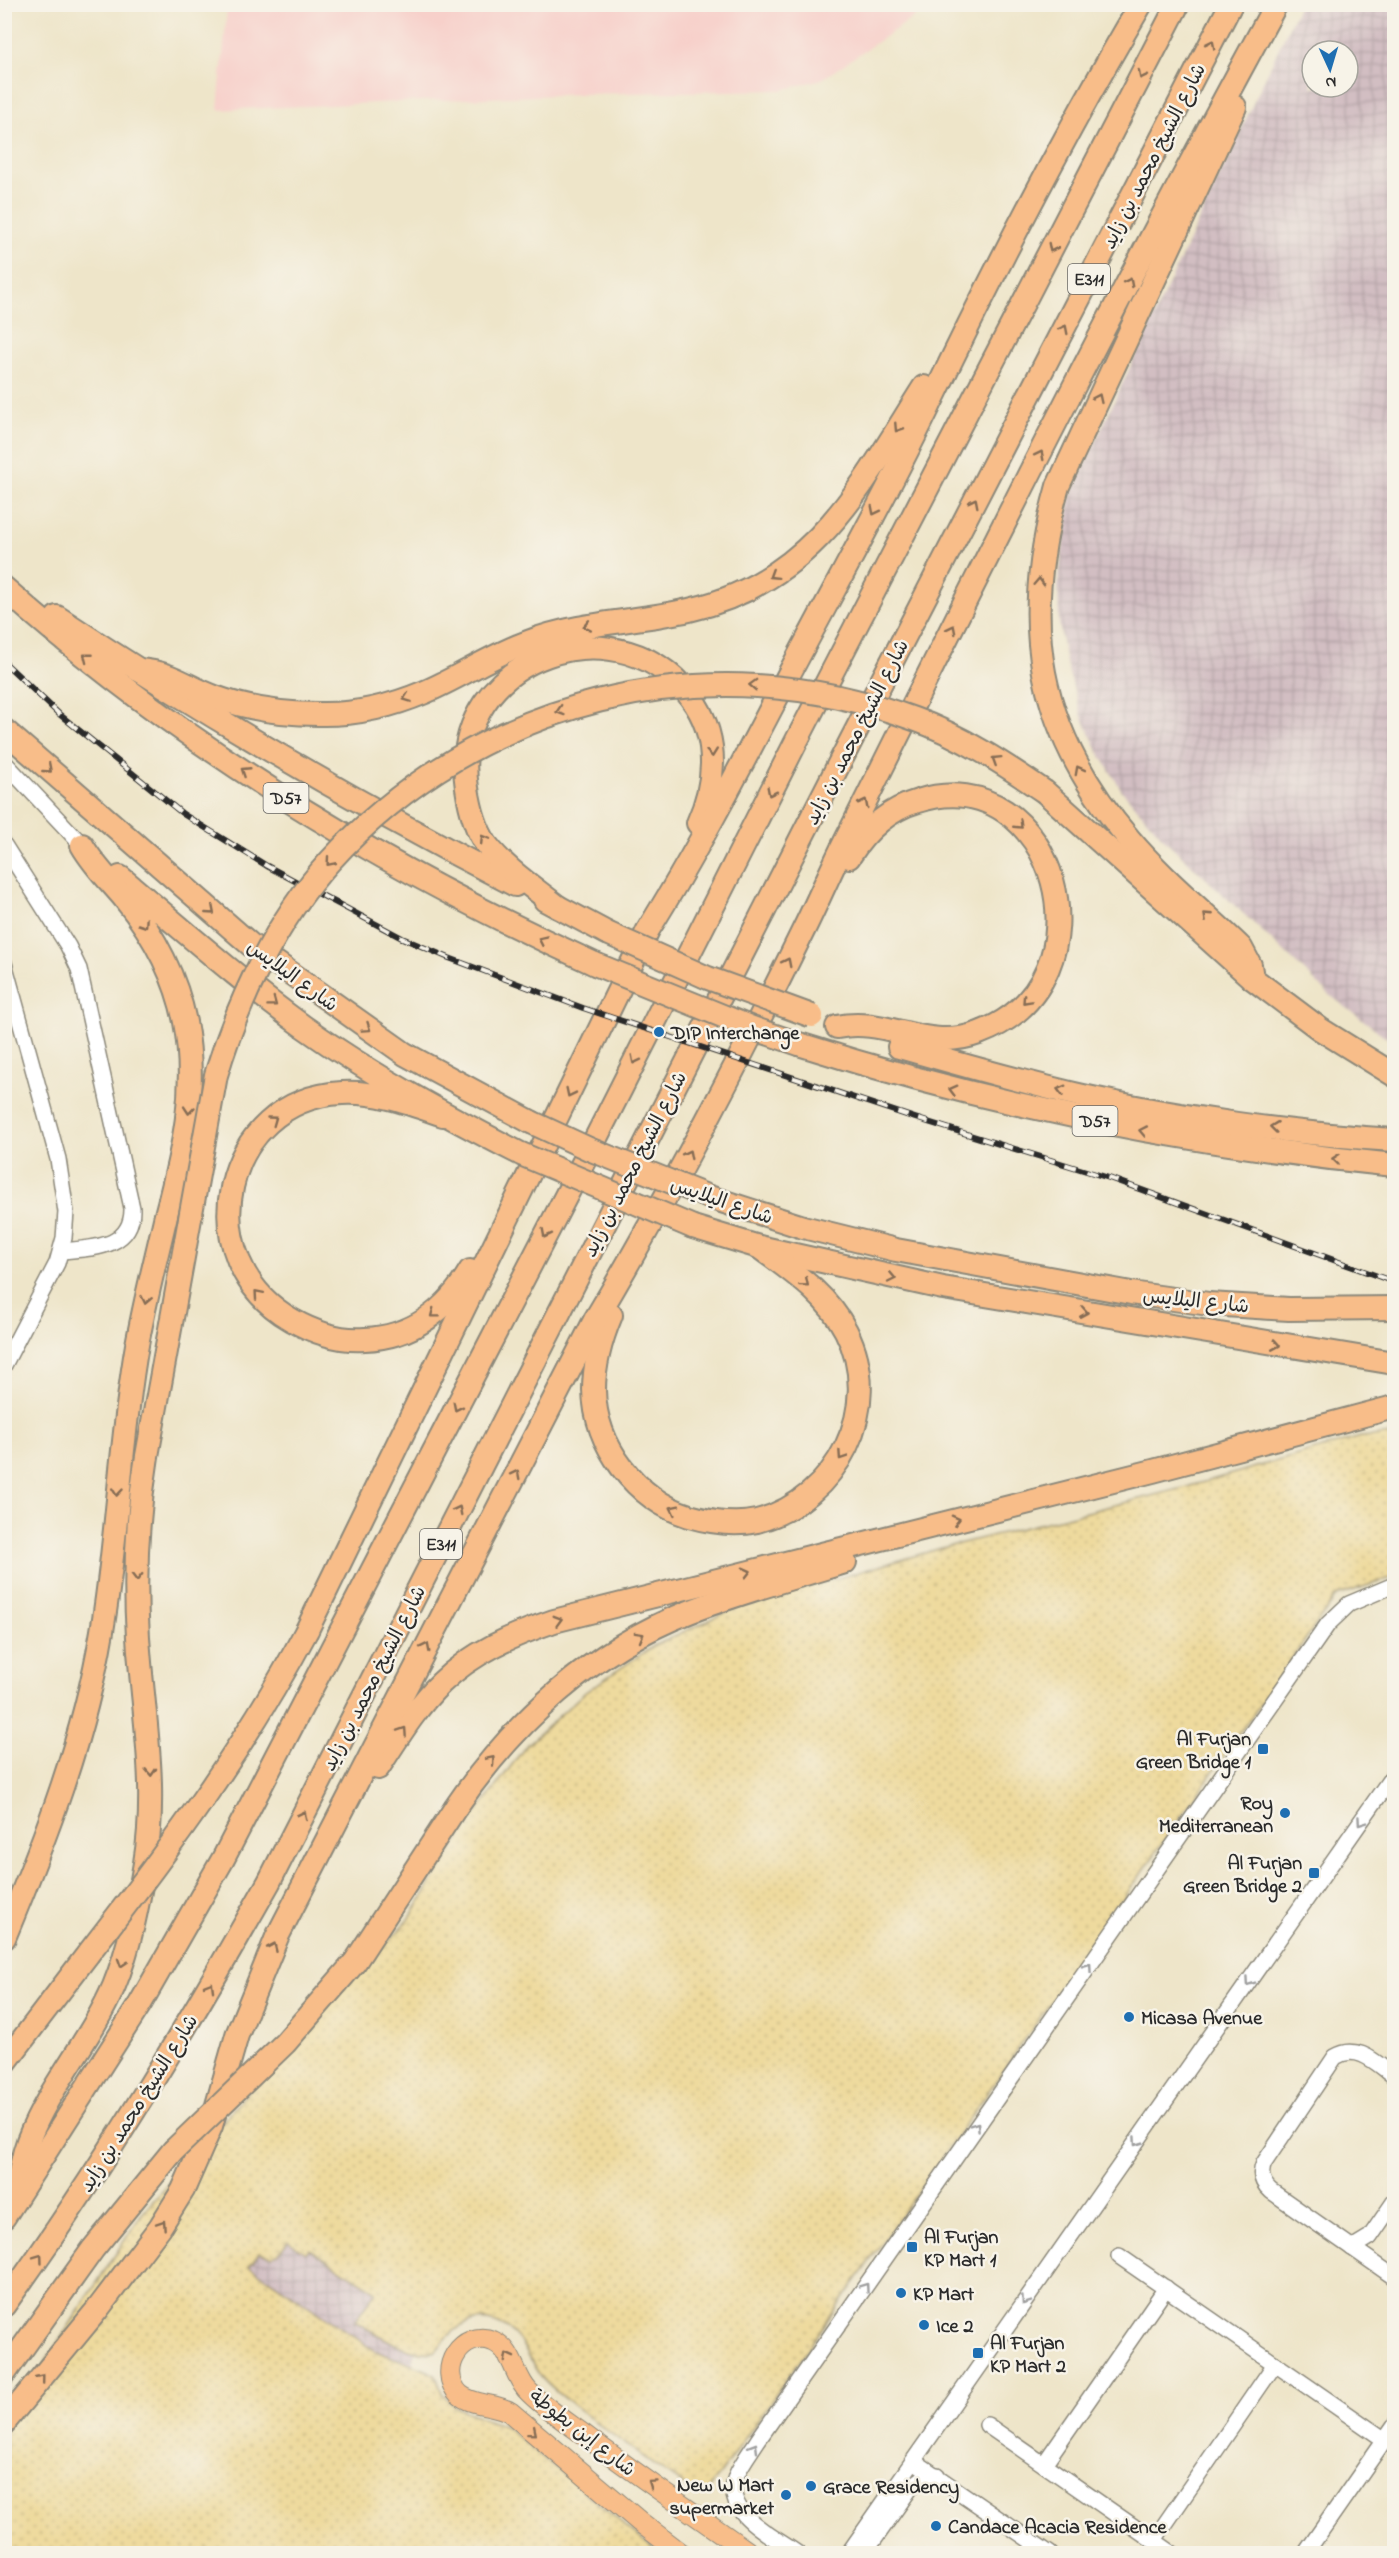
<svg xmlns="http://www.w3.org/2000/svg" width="1399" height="2558" viewBox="0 0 1399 2558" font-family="'Indie Flower','Playpen Sans Arabic',sans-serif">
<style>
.built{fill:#f7d0ca}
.industrial{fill:url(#industrial-grid);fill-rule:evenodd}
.sand{fill:url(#sand-dots);stroke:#8c8264;stroke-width:1.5}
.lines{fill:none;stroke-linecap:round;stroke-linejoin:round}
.minor-casing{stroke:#8c887a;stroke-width:18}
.major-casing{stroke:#8c887a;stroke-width:22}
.highway-casing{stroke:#8c887a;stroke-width:26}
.minor{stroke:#fff;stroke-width:15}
.major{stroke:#f8bd89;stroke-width:20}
.highway{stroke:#f8bd89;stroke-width:22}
.rail-casing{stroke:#2b2b2b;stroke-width:6}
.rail{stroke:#f7f3e8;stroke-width:4;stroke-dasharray:11;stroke-linecap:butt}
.highway-bridge-casing{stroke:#8c887a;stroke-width:26;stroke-linecap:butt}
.highway-bridge{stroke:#f8bd89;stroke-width:22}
.oneway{stroke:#876d55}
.oneway2{stroke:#a0a0a0}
.poi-dot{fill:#1f6fb2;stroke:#f7f3e8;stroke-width:2}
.labels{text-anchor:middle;stroke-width:5;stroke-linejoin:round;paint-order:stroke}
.shield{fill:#f7f3e8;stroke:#686764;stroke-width:1.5}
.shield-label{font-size:18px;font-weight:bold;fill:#2b2b2b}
.street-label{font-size:20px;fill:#2b2b2b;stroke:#f7f3e8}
.poi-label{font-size:20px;font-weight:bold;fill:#2b2b2b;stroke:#f7f3e8;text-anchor:start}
</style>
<defs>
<pattern id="industrial-grid" width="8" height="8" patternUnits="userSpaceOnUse" patternTransform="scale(1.5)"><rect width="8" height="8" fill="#d2bec2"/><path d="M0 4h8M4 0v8" fill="none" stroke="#b4a3a7"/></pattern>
<pattern id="sand-dots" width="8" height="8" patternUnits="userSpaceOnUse" patternTransform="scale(1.5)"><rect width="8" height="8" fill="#eeda9e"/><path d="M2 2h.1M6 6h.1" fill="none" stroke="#cb8" stroke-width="1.8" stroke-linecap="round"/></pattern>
</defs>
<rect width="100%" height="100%" fill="#f7f3e8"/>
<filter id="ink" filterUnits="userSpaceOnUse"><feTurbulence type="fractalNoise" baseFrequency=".0167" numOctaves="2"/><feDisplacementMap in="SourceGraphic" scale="12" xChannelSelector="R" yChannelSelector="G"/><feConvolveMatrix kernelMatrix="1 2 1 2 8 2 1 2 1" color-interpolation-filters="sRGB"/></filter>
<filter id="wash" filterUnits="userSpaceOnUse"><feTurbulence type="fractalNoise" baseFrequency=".008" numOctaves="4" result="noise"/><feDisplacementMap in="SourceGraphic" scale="24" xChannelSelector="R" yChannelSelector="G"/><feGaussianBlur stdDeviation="1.35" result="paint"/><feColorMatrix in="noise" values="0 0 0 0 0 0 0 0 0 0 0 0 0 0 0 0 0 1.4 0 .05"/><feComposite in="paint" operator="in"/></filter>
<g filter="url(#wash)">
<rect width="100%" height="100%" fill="#eee5c9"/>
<polygon class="built" points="236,5 236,4 932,5 822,79 782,90 579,94 218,110 227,10 235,10"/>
<g class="industrial">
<path d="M1299 5H1394V1043L1331 996 1167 842 1122 791 1098 751 1081 714 1066 663 1059 623 1058 583 1070 496ZM1312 51H1348V87H1312Z"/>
<polygon points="288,2241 306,2253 309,2249 376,2292 355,2321 387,2340 415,2349 412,2365 390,2358 360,2342 249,2266 259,2253 274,2257 278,2254"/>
</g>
<path class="sand" d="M1394 1434V1577L1336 1596 706 2494H696C657 2466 618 2440 581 2411 568 2401 553 2391 542 2378 527 2360 525 2336 501 2325 473 2312 452 2328 436 2351 416 2359 372 2332 355 2321L376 2291 309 2249 306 2253 288 2241 278 2254 271 2257 259 2253 249 2266 376 2351 431 2372 436 2376 442 2393 455 2407 506 2427 658 2553 5 2554V2424L141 2215 293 2040 407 1922 469 1823 525 1747 584 1693 655 1645 738 1607 938 1549 1183 1488 1361 1437Z"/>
</g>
<g filter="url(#ink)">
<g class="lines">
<defs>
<g id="minor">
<polyline points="4,762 82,845"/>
<path d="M4 845 68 946 79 969 132 1208C133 1249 91 1248 61 1251"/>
<polyline points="4,963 58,1159 66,1212 64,1238 57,1263 4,1365"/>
<path d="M1394 2076C1376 2063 1358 2043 1335 2057L1264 2163C1259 2174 1262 2183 1271 2191L1394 2277"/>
<polyline points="1352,2248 1370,2237 1394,2202"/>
<polyline points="1119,2256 1385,2440"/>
<polyline points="987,2425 1173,2554"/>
<polyline points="914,2461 1050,2554"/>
<polyline points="1044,2464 1166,2288"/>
<polyline points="1154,2540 1275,2364"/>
<path d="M798 2554C774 2536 721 2514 736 2476 741 2464 751 2451 758 2440L1328 1624 1349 1604 1394 1585"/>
<polyline points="848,2554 1394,1774"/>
<polyline points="864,2554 912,2486 922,2479 937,2475"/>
<polyline points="1305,2554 1394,2426"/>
</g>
<path id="major" d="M682 2554 640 2522 510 2412C494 2403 472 2406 459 2394 436 2370 462 2329 493 2341 514 2350 514 2378 529 2392 545 2408 565 2421 583 2434 638 2476 695 2514 751 2554"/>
<g id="highway">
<path d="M1235 107 1058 486C1019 623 1036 730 1130 840 1163 879 1204 912 1241 948L1250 965 1252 978"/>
<path d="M4 588C179 744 383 868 595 964"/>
<path d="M57 617C205 715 358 804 515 885"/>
<path d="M138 670C173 672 184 686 215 697 248 709 283 714 318 714 354 715 392 706 425 692 460 677 492 655 528 642 580 622 635 622 689 610 814 582 861 486 924 387"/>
<polyline points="4,730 251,945 405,1054 531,1122"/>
<polyline points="1045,792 1252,978 1320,1029 1394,1075"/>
<path d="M120 877C181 928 240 981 304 1027 373 1076 447 1116 521 1154"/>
<polyline points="545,900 607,933"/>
<path d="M558 907C533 887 505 869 486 844 475 828 470 808 467 788 446 656 626 594 696 705 719 742 715 785 698 823"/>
<path d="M837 1027C888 1016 924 1053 979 1033 1119 981 1055 757 918 801 887 810 866 830 849 857"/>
<path d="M802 1045C996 1107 1193 1145 1394 1165"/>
<path d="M899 1047C960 1064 1021 1082 1083 1096 1180 1118 1295 1134 1394 1140"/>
<path d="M443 1115C411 1104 377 1091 342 1093 221 1099 187 1260 292 1320 315 1333 338 1341 365 1339 412 1337 447 1310 470 1271"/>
<polyline points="709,1197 803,1227 896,1250 1131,1293 1209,1304 1289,1309 1394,1308"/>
<polyline points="693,1227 759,1247 943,1288 1394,1363"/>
<path d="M611 1315C601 1339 594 1364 594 1390 595 1446 636 1499 689 1516 710 1522 735 1526 757 1521 837 1500 885 1407 846 1331 827 1294 791 1271 759 1247"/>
<path d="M307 1630 648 930C699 848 743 762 788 676 837 583 889 491 934 396 998 263 1066 132 1141 4"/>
<path d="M378 1768C397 1739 416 1707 441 1683 473 1652 513 1635 554 1621L1153 1471 1394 1407"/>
<path d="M456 1807C513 1723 593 1649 689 1612 740 1592 793 1578 845 1562"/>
<path d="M4 1938C46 1837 84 1739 102 1631 118 1536 120 1440 137 1345 145 1301 156 1258 166 1215 183 1150 198 1090 185 1022 176 977 154 935 125 899 110 881 94 866 82 845"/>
<polyline points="4,2064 88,1954"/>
<path d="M17 2194C19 2176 22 2158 28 2141 49 2086 91 2040 114 1986 130 1947 138 1904 145 1863 158 1786 143 1714 138 1637 134 1577 137 1516 147 1456"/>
<polyline points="4,2217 140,2004 223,1859 598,1134 797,740 1178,4"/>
<path d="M4 2305C102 2170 187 2027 269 1882L840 762 1231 4"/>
<polyline points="4,2374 93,2249 173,2151"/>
<path d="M4 2423 97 2310 160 2227 183 2190 211 2126 237 2035 277 1937 595 1320C670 1194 738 1064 802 933 819 899 833 865 850 832 988 554 1127 277 1276 4"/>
</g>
</defs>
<use href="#minor" class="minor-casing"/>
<use href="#major" class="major-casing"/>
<use href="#highway" class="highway-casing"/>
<use href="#minor" class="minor"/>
<use href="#major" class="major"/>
<use href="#highway" class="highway"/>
<defs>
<polyline id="rail" points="4,662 59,714 183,814 267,866 402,938 449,958 583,1008 915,1118 1109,1178 1394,1282"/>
</defs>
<use href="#rail" class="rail-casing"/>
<use href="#rail" class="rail"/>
<defs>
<g id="highway-bridge">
<polyline points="607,933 708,978 812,1016"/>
<polyline points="595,964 752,1028 802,1045"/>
<polyline points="531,1122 589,1149 709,1197"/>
<polyline points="521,1154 693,1227"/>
<path d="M147 1456 216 1075C238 1001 277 919 330 861 478 699 708 642 914 719 962 736 1004 764 1045 792"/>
<path d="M88 1954C169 1850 245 1747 307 1630"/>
<polyline points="173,2151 285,2043 355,1962 456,1807"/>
</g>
</defs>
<use href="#highway-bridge" class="highway-bridge-casing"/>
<use href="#highway-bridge" class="highway-bridge"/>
</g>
<defs><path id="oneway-chevron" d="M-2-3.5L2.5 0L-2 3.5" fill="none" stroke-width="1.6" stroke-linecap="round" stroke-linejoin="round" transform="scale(1.5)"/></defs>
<g class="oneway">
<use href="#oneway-chevron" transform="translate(1211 44) rotate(-63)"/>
<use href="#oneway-chevron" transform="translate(1142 75) rotate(117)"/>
<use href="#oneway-chevron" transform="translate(1052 248) rotate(117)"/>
<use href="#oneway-chevron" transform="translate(1129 282) rotate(-63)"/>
<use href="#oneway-chevron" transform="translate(1064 329) rotate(-63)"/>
<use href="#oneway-chevron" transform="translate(1098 398) rotate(-65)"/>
<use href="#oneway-chevron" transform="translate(898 428) rotate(123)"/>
<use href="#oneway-chevron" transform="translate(1040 455) rotate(-63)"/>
<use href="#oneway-chevron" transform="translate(974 502) rotate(-63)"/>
<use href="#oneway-chevron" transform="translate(875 511) rotate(117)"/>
<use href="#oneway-chevron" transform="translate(773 575) rotate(148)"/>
<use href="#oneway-chevron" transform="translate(1039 582) rotate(-87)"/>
<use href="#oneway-chevron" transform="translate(587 626) rotate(169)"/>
<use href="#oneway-chevron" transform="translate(952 629) rotate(-63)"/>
<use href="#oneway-chevron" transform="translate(87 657) rotate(-142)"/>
<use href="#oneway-chevron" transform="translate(753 685) rotate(-178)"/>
<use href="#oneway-chevron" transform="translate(407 698) rotate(160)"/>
<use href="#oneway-chevron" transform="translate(560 711) rotate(162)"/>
<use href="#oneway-chevron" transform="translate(712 753) rotate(84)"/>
<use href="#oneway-chevron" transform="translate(996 760) rotate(-148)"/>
<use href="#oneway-chevron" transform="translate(48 769) rotate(41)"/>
<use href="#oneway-chevron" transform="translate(1079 770) rotate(-118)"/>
<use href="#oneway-chevron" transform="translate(245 771) rotate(-147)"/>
<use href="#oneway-chevron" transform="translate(771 792) rotate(117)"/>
<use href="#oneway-chevron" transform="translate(864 803) rotate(-63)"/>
<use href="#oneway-chevron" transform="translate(1019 825) rotate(44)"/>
<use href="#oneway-chevron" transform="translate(484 839) rotate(-122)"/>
<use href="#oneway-chevron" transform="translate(330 862) rotate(131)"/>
<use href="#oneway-chevron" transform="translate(211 911) rotate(41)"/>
<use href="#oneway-chevron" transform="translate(1207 916) rotate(-137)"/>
<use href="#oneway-chevron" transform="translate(144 924) rotate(56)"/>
<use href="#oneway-chevron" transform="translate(542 940) rotate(-155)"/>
<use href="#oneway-chevron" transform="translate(787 962) rotate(-63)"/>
<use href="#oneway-chevron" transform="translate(1026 1000) rotate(133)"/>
<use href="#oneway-chevron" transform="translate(273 1003) rotate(37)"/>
<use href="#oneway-chevron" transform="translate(367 1028) rotate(34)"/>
<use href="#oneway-chevron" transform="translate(635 1060) rotate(117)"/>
<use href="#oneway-chevron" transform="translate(953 1090) rotate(-165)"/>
<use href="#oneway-chevron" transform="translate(1061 1090) rotate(-165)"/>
<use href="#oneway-chevron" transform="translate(570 1093) rotate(116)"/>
<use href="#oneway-chevron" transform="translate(189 1110) rotate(95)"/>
<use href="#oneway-chevron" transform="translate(273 1120) rotate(-36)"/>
<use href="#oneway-chevron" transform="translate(1274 1127) rotate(-173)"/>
<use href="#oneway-chevron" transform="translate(1143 1131) rotate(-169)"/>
<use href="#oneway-chevron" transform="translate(688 1154) rotate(-63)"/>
<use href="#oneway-chevron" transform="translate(1336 1159) rotate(-174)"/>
<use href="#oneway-chevron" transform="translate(546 1234) rotate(117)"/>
<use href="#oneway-chevron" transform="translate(892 1278) rotate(12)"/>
<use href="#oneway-chevron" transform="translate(805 1283) rotate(40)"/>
<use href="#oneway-chevron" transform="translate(258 1294) rotate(-131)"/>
<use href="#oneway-chevron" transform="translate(146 1300) rotate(102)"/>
<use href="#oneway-chevron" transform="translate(1084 1312) rotate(10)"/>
<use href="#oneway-chevron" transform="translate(434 1314) rotate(143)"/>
<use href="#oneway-chevron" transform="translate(1276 1345) rotate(10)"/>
<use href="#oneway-chevron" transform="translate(457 1407) rotate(117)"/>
<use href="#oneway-chevron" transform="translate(842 1456) rotate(124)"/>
<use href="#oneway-chevron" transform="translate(516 1474) rotate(-63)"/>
<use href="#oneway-chevron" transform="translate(117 1492) rotate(96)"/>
<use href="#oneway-chevron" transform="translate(674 1509) rotate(-154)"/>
<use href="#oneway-chevron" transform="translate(458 1510) rotate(-63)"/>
<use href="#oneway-chevron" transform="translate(956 1520) rotate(-14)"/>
<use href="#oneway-chevron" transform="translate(747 1572) rotate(-14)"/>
<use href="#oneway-chevron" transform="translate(137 1577) rotate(91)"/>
<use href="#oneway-chevron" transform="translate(558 1620) rotate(-16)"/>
<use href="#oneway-chevron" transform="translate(640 1636) rotate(-29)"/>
<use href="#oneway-chevron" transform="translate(426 1647) rotate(-63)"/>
<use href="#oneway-chevron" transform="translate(403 1731) rotate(-56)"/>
<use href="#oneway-chevron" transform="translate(491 1760) rotate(-50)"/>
<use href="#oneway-chevron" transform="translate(151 1772) rotate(87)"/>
<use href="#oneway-chevron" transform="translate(303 1815) rotate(-63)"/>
<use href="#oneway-chevron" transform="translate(273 1947) rotate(-66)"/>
<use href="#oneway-chevron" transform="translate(122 1963) rotate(108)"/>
<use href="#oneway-chevron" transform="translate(210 1986) rotate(-60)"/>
<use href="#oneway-chevron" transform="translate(162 2224) rotate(-56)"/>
<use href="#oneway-chevron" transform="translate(39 2258) rotate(-54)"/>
<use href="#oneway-chevron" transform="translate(508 2357) rotate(-118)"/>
<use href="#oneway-chevron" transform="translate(41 2378) rotate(-51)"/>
<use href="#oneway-chevron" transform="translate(533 2432) rotate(40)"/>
<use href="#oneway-chevron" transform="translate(652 2484) rotate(-145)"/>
</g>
<g class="oneway2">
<use href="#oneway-chevron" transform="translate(1361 1822) rotate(125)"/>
<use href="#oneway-chevron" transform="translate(1088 1967) rotate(-55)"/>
<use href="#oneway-chevron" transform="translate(1249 1982) rotate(125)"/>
<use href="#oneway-chevron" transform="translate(976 2126) rotate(-55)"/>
<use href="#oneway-chevron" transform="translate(1137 2142) rotate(125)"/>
<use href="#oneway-chevron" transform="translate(865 2287) rotate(-55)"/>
<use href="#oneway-chevron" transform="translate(1025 2301) rotate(125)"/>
<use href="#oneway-chevron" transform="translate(754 2447) rotate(-59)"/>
</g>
</g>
<g class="poi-dot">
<circle cx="659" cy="1032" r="6"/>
<rect x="1257" y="1743" width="12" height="12" rx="3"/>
<circle cx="1285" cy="1813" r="6"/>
<rect x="1308" y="1867" width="12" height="12" rx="3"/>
<circle cx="1129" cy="2017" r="6"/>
<rect x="906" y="2241" width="12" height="12" rx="3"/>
<circle cx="901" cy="2293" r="6"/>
<circle cx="924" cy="2325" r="6"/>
<rect x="972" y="2347" width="12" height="12" rx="3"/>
<circle cx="811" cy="2486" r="6"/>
<circle cx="786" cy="2495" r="6"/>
<circle cx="936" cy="2526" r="6"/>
</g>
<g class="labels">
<g class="shield">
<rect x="1068" y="264" width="42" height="30" rx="4.5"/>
<rect x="263.5" y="783" width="45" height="30" rx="4.5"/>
<rect x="1072.5" y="1106" width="45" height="30" rx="4.5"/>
<rect x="420" y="1529" width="42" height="30" rx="4.5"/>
</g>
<g class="shield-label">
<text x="1089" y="285">E311</text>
<text x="286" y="804">D57</text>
<text x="1095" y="1127">D57</text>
<text x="441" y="1550">E311</text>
</g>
<g class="street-label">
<text transform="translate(1153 156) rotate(-63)" y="7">شارع الشيخ محمد بن زايد</text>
<text transform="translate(856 732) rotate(-63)" y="7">شارع الشيخ محمد بن زايد</text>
<text transform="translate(293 975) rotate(36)" y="7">شارع اليلايس</text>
<text transform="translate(634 1164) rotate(-63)" y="7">شارع الشيخ محمد بن زايد</text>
<text transform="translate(722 1200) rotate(19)" y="7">شارع اليلايس</text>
<text transform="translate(1196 1300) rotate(6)" y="7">شارع اليلايس</text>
<text transform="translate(373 1678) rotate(-63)" y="7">شارع الشيخ محمد بن زايد</text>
<text transform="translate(138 2103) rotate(-58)" y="7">شارع الشيخ محمد بن زايد</text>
<text transform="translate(583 2432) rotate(38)" y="7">شارع إبن بطوطة</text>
</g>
<g class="poi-label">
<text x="671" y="1039">DIP Interchange</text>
<text x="1251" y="1745" text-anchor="end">Al Furjan<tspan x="1251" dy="23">Green Bridge 1</tspan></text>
<text x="1273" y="1809" text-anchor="end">Roy<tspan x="1273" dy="23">Mediterranean</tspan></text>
<text x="1302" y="1869" text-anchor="end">Al Furjan<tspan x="1302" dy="23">Green Bridge 2</tspan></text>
<text x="1141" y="2024">Micasa Avenue</text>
<text x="924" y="2243">Al Furjan<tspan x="924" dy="23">KP Mart 1</tspan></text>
<text x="913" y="2300">KP Mart</text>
<text x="936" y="2332">Ice 2</text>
<text x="990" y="2349">Al Furjan<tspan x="990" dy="23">KP Mart 2</tspan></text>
<text x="774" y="2491" text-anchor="end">New W Mart<tspan x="774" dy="23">supermarket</tspan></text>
<text x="823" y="2493">Grace Residency</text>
<text x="948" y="2533">Candace Acacia Residence</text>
</g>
</g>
<rect width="1399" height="2558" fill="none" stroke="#f7f3e8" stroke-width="24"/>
<g transform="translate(1330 69) rotate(176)"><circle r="28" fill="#f7f3e8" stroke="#a5a39c" stroke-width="1.5"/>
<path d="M0-4.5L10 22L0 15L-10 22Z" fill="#1f6fb2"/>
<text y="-9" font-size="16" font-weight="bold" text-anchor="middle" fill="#2b2b2b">N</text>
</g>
</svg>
